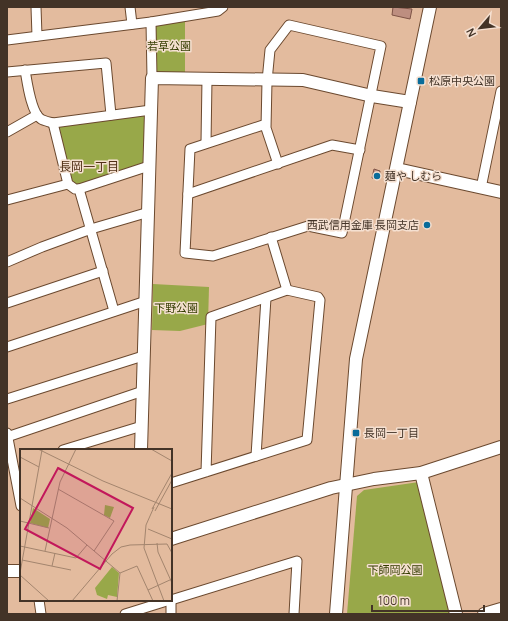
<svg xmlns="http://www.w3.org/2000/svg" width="508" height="621" viewBox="0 0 508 621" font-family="Manrope,'Noto Sans JP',sans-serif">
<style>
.green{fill:#98a849}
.building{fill:#bd8e80;stroke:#7e5346}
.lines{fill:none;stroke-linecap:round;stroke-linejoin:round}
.street-casing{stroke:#6b492f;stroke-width:11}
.secondary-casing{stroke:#6b492f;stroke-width:14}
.street{stroke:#fff;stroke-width:9}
.secondary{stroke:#fff;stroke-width:12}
.poi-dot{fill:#0a6c9a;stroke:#f5e0d1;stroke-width:1.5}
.labels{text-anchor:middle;stroke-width:3;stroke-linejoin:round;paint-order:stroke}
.park-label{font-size:11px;fill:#343c00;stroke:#f5e0d1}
.poi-label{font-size:11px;fill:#433327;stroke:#f5e0d1;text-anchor:start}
.neighbourhood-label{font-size:12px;fill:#4f2f15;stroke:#f5e0d1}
.inset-road{fill:none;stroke:#a3856e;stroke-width:1}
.view{fill:#c2185b;fill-opacity:0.15;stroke:#c2185b;stroke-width:2}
.inset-edge{fill:none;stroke:#433327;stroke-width:2}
</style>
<rect width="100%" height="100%" fill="#e3bb9e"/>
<g class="green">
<polygon points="185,20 185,73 154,72 154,27 156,23"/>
<polygon points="145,115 143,164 75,187 71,185 57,127"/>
<polygon points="153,284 209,287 208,324 180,331 152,330"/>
<polygon points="419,482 452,614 347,614 357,496 364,490"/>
</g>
<g class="building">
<polygon points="393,7 412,9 410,19 392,15"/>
<polygon points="374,169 380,171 379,179 372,178"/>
</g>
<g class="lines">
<defs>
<g id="street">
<polyline points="36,7 37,36"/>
<polyline points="130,7 132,24"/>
<polyline points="151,22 152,78"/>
<polyline points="7,40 151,22 218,11 223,7"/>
<path d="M25 70C27 81 31 113 41 119 44 121 50 122 53 123L151 110"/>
<polyline points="7,72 106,63 111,115"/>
<polyline points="53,123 68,184 75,189 79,189 114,311"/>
<polyline points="266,124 190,149 185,253 213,256 308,226 342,233 381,46 289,25 270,50 267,81 266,128 278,164"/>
<polyline points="7,132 37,115"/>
<polyline points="206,143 207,79"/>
<polyline points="481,188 501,91"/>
<polyline points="79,189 149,166"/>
<polyline points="188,194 332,145 360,150"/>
<polyline points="7,200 68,184"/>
<polyline points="271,237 287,290"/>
<polyline points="7,262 42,247 91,229 149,212"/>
<polyline points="7,303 103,271"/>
<polyline points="7,347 146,301"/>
<polyline points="7,399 143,356"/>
<polyline points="7,433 21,506"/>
<polyline points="7,437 143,391"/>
<polyline points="63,450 142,426"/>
<polyline points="256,456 266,298"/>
<polyline points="171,483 307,440 320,300 318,297 287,290 211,317 206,472"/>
<polyline points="39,600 41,614"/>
<polyline points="171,600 297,561 294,614"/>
<polyline points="171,600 171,614"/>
<polyline points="125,614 170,600"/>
</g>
<g id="secondary">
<polyline points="397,169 501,192"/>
<polyline points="141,450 152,78 303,80 372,96 410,102"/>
<polyline points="421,473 456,614"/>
<polyline points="171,539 331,488 374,479 421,473 501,447"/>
<polyline points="7,571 21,571"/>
<polyline points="336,614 356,359 430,7"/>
<polyline points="484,614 501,609"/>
</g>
</defs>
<use href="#street" class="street-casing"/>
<use href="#secondary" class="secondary-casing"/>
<use href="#street" class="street"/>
<use href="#secondary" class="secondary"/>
</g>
<g class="poi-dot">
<rect x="417" y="77" width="8" height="8" rx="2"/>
<circle cx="377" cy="176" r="4"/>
<circle cx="427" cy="225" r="4"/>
<rect x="352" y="429" width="8" height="8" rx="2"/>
</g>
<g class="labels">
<g class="park-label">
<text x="169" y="50">若草公園</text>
<text x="176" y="312">下野公園</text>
<text x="395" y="574">下師岡公園</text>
</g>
<g class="poi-label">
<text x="429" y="85">松原中央公園</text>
<text x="385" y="180">麺や しむら</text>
<text x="419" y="229" text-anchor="end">西武信用金庫 長岡支店</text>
<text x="364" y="437">長岡一丁目</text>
</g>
<g class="neighbourhood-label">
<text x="89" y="171">長岡一丁目</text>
</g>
</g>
<g transform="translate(20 449)">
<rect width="152" height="152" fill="#e3bb9e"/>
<path d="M85 56 94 58 90 69 84 66ZM13 59 30 70 28 79 10 74ZM92 118 99 124 97 148 88 146 87 150 77 146 75 139Z" fill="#98a849"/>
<path class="inset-road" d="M18 0 83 32 152 60M131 0 152 12M0 8 19 18M38 40 94 72 74 102M0 49 47 79 100 124M134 58 126 76 124 99 144 152M132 60 152 24M135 62 152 31M0 72 29 79M128 80 152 90M137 94 138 103 152 134M0 97 56 109 67 96M25 102 40 33 56 0M2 111 51 121M32 117 35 104M0 124 22 1M100 124 117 117 133 152M0 126 29 152M128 141 152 130M52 152 92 105 101 98 110 96 147 95 152 104M97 152 100 124"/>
<path class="view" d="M38 19 113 59 80 120 5 80Z"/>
<rect width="152" height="152" class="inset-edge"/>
</g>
<rect width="508" height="621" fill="none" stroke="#433327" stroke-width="16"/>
<g transform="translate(480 28) rotate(242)" stroke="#f5e0d1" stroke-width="3" paint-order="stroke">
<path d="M0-3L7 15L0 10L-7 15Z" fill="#433327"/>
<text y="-6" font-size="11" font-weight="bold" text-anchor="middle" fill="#433327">N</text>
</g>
<path d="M372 605v6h112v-6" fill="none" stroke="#433327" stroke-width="2"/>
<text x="378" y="605" font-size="12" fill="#433327" stroke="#f5e0d1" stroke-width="3" paint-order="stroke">100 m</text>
</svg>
